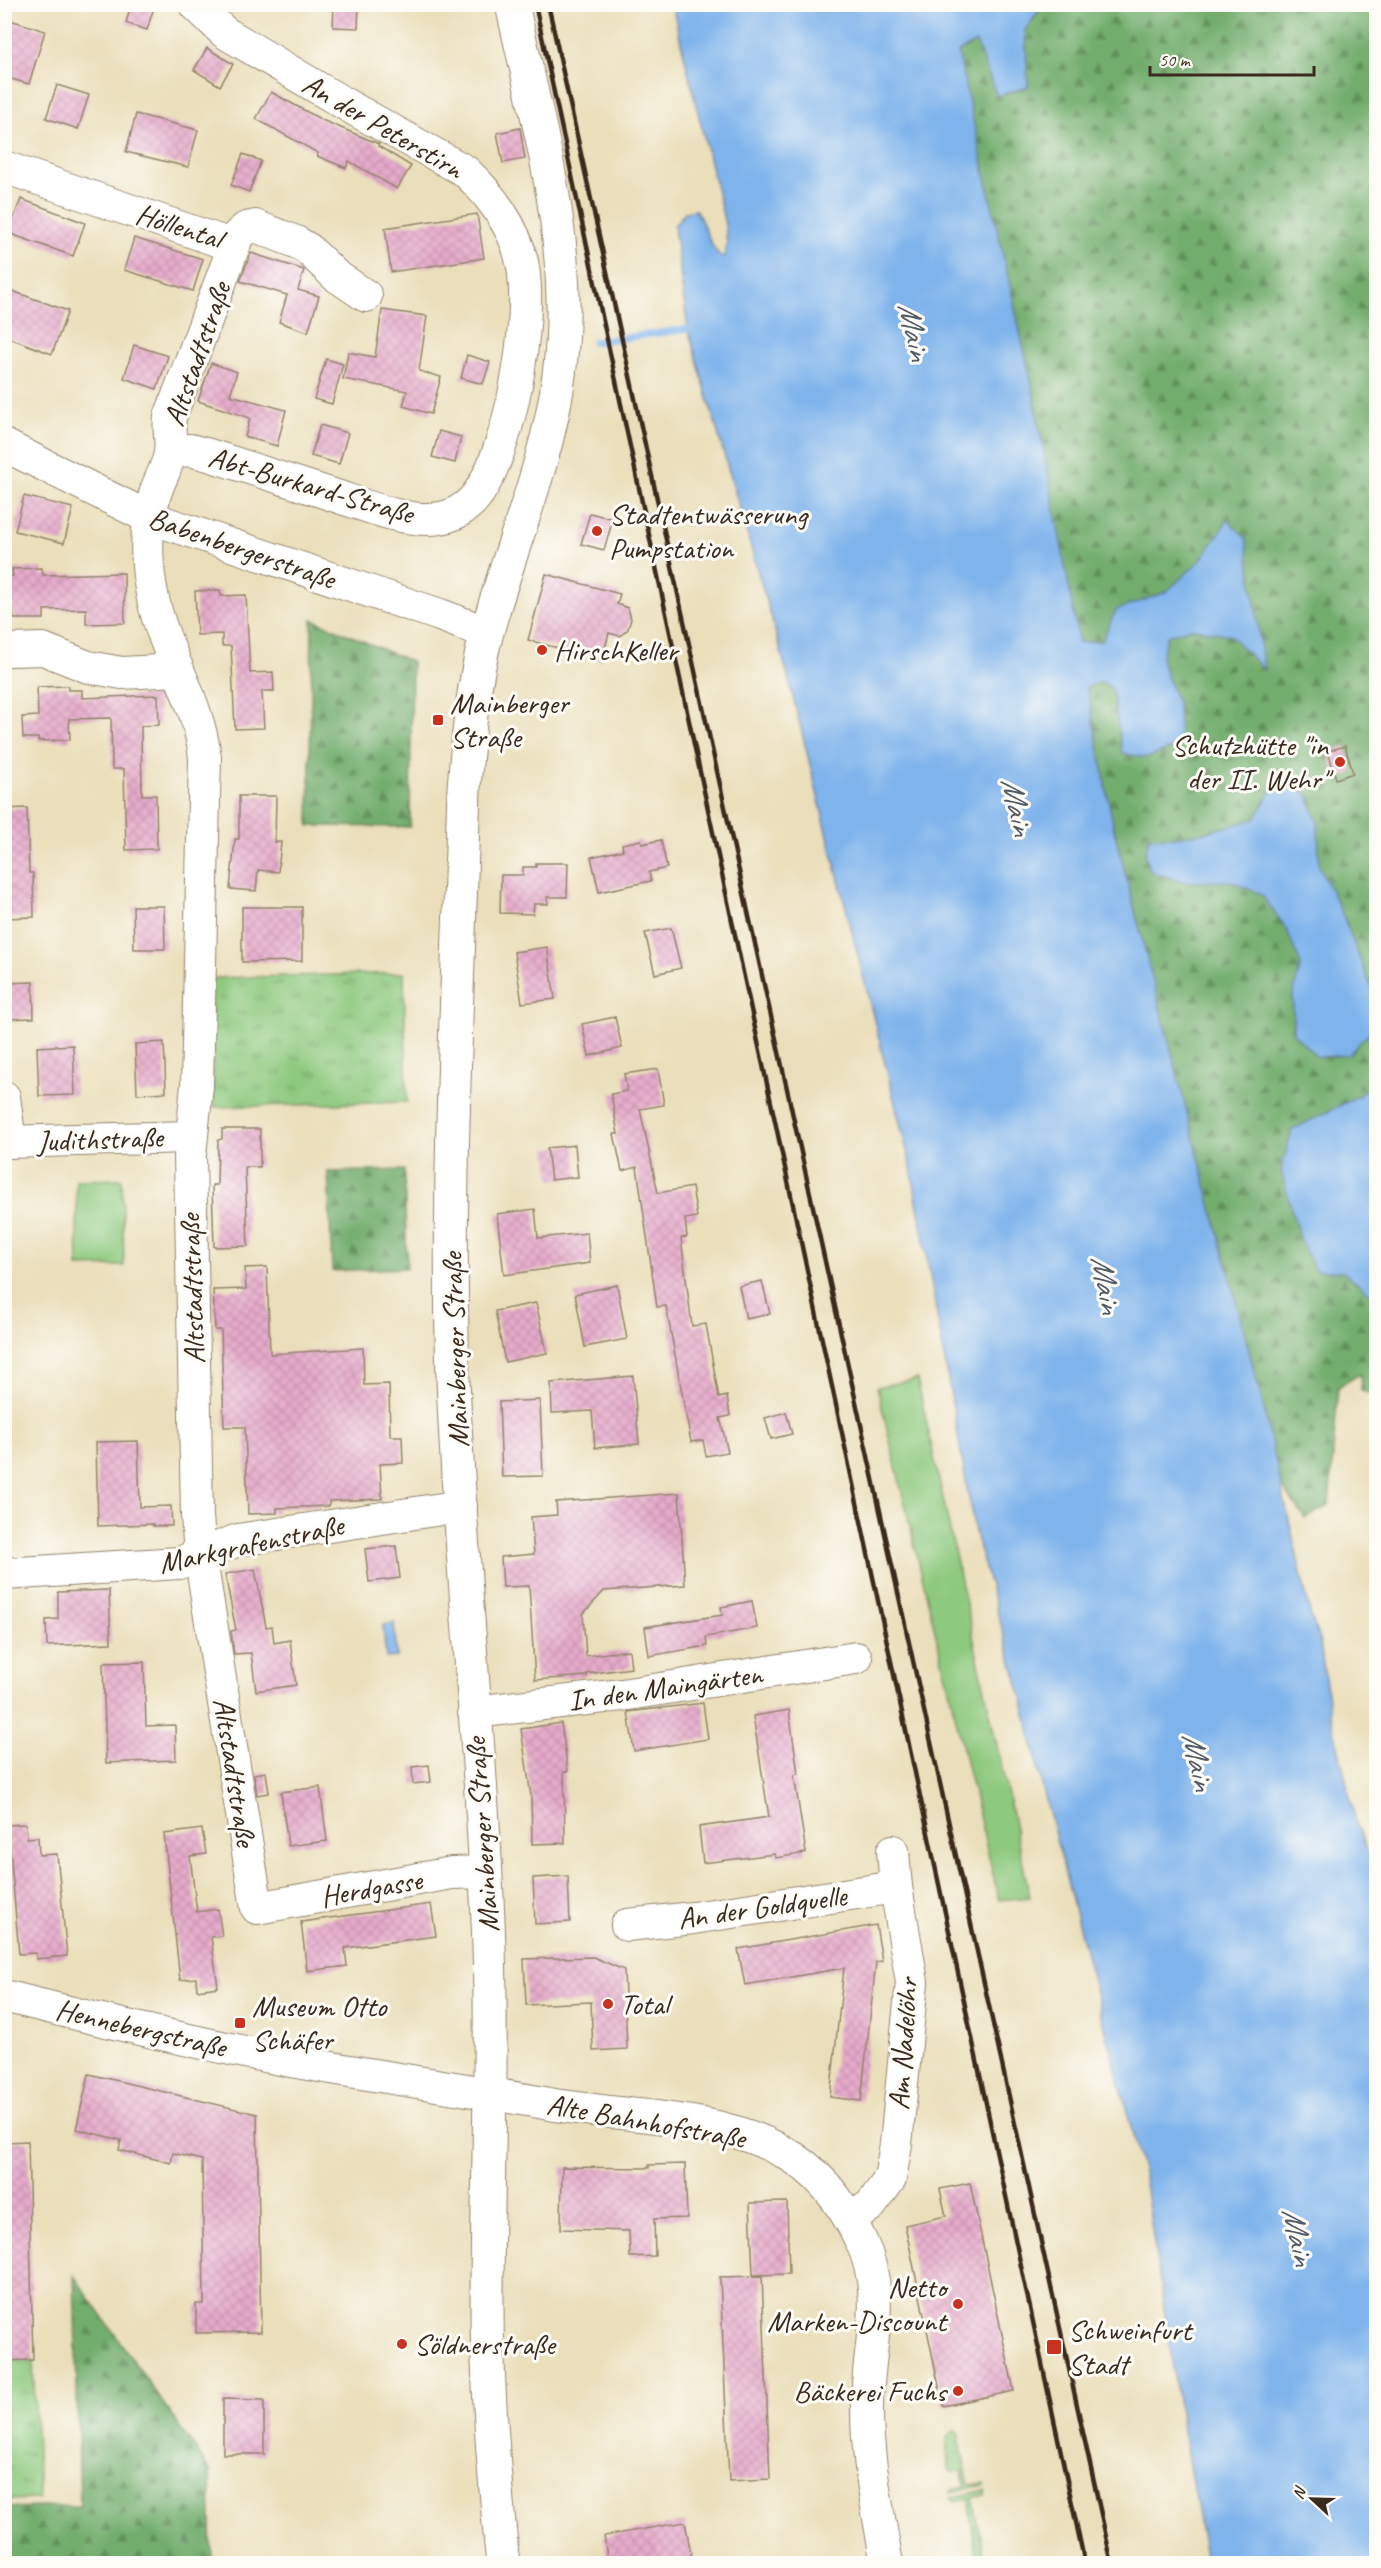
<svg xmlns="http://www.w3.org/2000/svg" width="1381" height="2568" viewBox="0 0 1381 2568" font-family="Caveat,sans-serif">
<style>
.grass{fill:url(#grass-tufts);stroke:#647a4e;stroke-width:1.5}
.forest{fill:url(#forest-firs);stroke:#566c46;stroke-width:1.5}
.green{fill:#8dc97e;stroke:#647a4e;stroke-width:1.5}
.water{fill:#7eb3ec;stroke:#5c6e85;stroke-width:1.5}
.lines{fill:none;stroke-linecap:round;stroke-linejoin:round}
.stream{stroke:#7eb3ec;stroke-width:7}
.building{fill:url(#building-cross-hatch)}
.minor-casing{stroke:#93846c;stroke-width:34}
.major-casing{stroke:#93846c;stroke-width:35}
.minor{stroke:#fff;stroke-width:32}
.major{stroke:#fff;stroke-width:33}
.rail{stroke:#3b2a1e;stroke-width:4.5}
.poi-dot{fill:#c8321e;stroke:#fdfcf7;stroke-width:2}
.labels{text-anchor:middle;stroke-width:6;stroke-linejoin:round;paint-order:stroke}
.street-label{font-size:30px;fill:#3b2a1e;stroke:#fdfcf7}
.poi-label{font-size:30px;fill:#3b2a1e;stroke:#fdfcf7;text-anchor:start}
.water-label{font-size:32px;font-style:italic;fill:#525a66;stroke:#fdfcf7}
</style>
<defs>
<pattern id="grass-tufts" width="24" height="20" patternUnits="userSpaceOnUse" patternTransform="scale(1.5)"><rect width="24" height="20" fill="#8dc97e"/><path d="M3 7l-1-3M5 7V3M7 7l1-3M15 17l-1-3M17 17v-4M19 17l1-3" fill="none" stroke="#74a367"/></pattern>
<pattern id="forest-firs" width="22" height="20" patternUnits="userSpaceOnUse" patternTransform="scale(1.5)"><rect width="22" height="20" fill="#72ad6d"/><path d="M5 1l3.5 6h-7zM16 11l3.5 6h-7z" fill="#5f8d59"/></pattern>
<pattern id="building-cross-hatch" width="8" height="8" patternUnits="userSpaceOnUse" patternTransform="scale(1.5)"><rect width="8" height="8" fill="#e6abcb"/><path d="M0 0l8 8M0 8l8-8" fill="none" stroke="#c693ae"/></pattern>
</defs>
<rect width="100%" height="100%" fill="#fdfcf7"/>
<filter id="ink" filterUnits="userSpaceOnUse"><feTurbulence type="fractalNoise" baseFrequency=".0167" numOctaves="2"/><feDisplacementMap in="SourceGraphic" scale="12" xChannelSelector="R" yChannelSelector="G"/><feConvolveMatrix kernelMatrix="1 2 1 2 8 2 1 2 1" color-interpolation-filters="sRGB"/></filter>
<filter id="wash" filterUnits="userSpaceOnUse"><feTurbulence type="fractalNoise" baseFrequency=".008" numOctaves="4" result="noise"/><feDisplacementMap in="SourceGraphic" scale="24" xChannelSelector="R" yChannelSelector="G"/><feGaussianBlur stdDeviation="1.35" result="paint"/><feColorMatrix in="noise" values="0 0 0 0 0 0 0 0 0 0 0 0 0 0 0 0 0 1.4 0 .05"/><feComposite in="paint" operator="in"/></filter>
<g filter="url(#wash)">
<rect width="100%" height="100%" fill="#ebdfbb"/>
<g class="grass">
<polygon points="404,973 407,1102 214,1107 211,978"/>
<polygon points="33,2360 39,2499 5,2500 4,2361"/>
<polygon points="954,2430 958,2432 969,2485 983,2483 985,2485 950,2492 952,2489 965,2486 963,2471 951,2472 948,2468 947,2437"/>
<polygon points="986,2490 985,2495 972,2498 985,2559 980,2563 977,2560 968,2499 955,2501 951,2497"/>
</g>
<g class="forest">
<polygon points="1043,5 1376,5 1376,1396 1361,1391 1360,1374 1338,1387 1329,1506 1305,1518 1280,1484 1115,834 958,52 976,42 997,96 1028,87 1025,30"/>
<polygon points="312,619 412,662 410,827 309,826"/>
<polygon points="404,1170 407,1268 332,1271 328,1172"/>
<polygon points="74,2276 210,2470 212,2563 5,2563 5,2508 80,2506"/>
</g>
<g class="green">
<polygon points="122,1179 124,1266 78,1267 76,1180"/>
<polygon points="917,1379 1030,1897 999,1900 877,1387"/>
</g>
<g class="water">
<path d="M944 5 951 9 981 5H1043L1025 30 1028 87 997 96 976 42 958 52 1031 381 1079 642 1102 641 1116 610 1166 592 1200 561 1228 520 1246 538 1264 670 1230 635 1190 628 1167 636 1161 660 1178 705 1180 745 1147 758 1122 753 1112 688 1102 682 1087 687 1115 834 1262 1401 1310 1613 1320 1643 1330 1713 1357 1826 1376 1871V2563H1206L1180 2413 1144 2177 1042 1785 1024 1705 975 1533 911 1167 786 669 688 329 674 226 685 212 696 210C704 223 711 251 723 258L727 245 725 224 672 5Z"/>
<path d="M1275 784 1307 793 1318 824 1319 866 1341 911 1373 992 1371 1031 1348 1055 1317 1057 1293 1033V992L1301 965 1286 928 1261 894 1230 881 1186 882 1151 872 1145 855 1149 837C1185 840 1220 829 1255 819Z"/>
<polygon points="1376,1083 1376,1298 1343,1272 1315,1270 1299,1237 1281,1170 1292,1130 1358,1096"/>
<polygon points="394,1623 397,1657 386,1658 383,1625"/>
</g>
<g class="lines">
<polyline class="stream" points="594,342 688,329"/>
</g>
<g id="blocks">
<g class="building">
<polygon points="131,4 155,4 147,30 126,23"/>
<polygon points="334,4 359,4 358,28 333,27"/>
<polygon points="4,18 45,31 29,84 4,77"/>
<polygon points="207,48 233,64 220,86 194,70"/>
<polygon points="57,85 89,95 78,129 46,118"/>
<polygon points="271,92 322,120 379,144 378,146 411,166 397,189 349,161 346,168 317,156 318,153 256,119"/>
<polygon points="136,114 198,130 188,167 126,152"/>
<polygon points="520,128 525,159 503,163 497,133"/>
<polygon points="243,154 261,161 249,192 231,185"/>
<polygon points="21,199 85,223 73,256 8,233"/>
<polygon points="477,214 484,258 391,272 385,228"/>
<polygon points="134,238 203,259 193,291 124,270"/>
<polygon points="251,253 304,270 298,290 319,296 308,332 279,322 287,295 240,281"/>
<polygon points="4,288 68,311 52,354 4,336"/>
<polygon points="382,310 427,316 419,371 441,377 431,414 403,406 407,391 343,379 348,352 375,357"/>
<polygon points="134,345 168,356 157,389 124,378"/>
<polygon points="467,355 490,362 483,384 461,378"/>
<polygon points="326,359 343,364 332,404 314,399"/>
<polygon points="211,363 237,372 230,395 286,410 277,446 245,437 250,418 198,401"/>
<polygon points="320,425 348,433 339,464 311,456"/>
<polygon points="439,431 461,437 455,463 432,457"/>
<polygon points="24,496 73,508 64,543 15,531"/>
<polygon points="590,513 613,519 604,550 581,544"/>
<polygon points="42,568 43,575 124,573 125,623 86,624 86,609 44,610 44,619 14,619 13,611 5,611 4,576 13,576 12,569"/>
<polygon points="546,574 620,594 617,604 628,608 631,619 628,629 620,636 609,633 602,660 528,640"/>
<polygon points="220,590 221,596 246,595 250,673 273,672 274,691 262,691 264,728 235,729 231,646 222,646 222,634 197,635 195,591"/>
<polygon points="68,686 68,690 82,690 82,698 158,695 159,725 141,726 142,795 156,795 157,849 126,850 124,769 112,769 111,718 69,719 70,740 38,741 38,738 23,738 22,717 38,716 37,687"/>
<polygon points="1345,746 1353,773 1336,779 1328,751"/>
<polygon points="239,796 276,796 275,842 281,842 278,872 258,870 256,891 230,889 235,839 239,839"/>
<polygon points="27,808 29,873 33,873 34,917 4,918 4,809"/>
<polygon points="641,840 642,844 661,840 667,868 649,872 651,881 599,892 591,857 623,850 622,844"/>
<polygon points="536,863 568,863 567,897 547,897 548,904 534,904 533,914 500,913 501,875 523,875 523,867 536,867"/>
<polygon points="133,906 164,906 165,949 134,949"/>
<polygon points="242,907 302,907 302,961 242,962"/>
<polygon points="671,928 681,968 655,974 645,933"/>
<polygon points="547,947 555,999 522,1003 514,952"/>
<polygon points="33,982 34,1018 6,1019 5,983"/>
<polygon points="615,1017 622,1048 589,1056 582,1024"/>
<polygon points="164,1042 166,1092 137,1094 135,1044"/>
<polygon points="73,1045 75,1095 39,1096 37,1047"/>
<polygon points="658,1069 664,1105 640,1109 658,1193 692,1187 697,1217 685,1219 687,1237 681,1238 692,1326 706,1324 719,1398 727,1396 730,1416 720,1418 728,1452 706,1456 703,1440 691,1442 666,1306 657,1307 637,1167 622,1171 614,1134 618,1134 611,1094 627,1091 624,1074"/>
<polygon points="222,1129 260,1129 260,1167 245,1167 248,1246 214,1247 212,1185 217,1185 218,1140 222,1139"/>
<polygon points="575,1145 578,1177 551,1180 547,1148"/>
<polygon points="535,1209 538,1238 587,1233 590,1263 504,1275 497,1214"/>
<polygon points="267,1267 270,1354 363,1348 364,1385 389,1384 390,1436 402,1436 403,1463 380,1464 382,1499 329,1501 329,1506 277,1508 277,1513 248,1514 245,1427 224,1427 221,1330 215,1330 213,1290 246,1289 245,1268"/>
<polygon points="762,1281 770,1314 746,1319 739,1286"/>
<polygon points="617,1285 627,1339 585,1347 575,1294"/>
<polygon points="536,1303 547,1353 505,1362 495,1311"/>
<polygon points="633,1376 639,1444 595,1448 592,1411 552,1413 551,1383"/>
<polygon points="540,1400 543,1476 502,1477 499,1402"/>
<polygon points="786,1412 792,1434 771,1439 765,1418"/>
<polygon points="138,1441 140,1507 171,1506 172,1526 153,1526 153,1524 98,1526 96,1442"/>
<polygon points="679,1493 685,1585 604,1591 583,1614 586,1656 629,1650 631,1668 587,1674 587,1676 535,1680 529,1586 503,1587 501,1557 534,1554 531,1517 557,1515 556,1502"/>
<polygon points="396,1546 400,1578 369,1582 365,1549"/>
<polygon points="255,1569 266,1627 272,1626 274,1643 290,1640 296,1685 256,1691 251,1653 234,1654 231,1631 236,1630 225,1574"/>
<polygon points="109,1590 111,1643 47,1646 46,1620 58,1619 58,1592"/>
<polygon points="752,1601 757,1628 706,1637 707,1646 649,1656 645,1627 722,1615 721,1607"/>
<polygon points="144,1662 146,1726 175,1725 176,1760 106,1763 103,1663"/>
<polygon points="703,1703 708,1739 634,1751 628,1712"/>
<polygon points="789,1710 798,1774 794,1775 806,1853 776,1858 775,1854 703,1863 699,1827 769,1817 753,1716"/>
<polygon points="561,1723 568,1771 564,1772 565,1843 532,1844 531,1796 521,1729"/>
<polygon points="429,1765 431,1782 413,1784 412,1767"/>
<polygon points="266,1772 269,1793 257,1795 254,1774"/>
<polygon points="320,1787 327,1841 288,1846 281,1792"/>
<polygon points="26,1824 27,1838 38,1837 39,1855 57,1854 67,1956 36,1959 36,1953 19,1954 8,1825"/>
<polygon points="202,1829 206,1854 190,1856 197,1912 218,1909 222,1936 211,1937 218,1987 197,1990 196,1978 180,1980 164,1834"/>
<polygon points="568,1876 570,1922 535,1924 533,1878"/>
<polygon points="431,1904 436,1936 345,1948 347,1966 307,1971 301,1922"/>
<polygon points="876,1925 882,1961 876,1962 861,2101 830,2097 844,1968 745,1985 738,1949"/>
<polygon points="593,1957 624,1970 627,2049 593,2051 591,2002 526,2005 524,1959"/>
<polygon points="89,2074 257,2114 261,2332 196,2333 196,2304 204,2304 202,2160 173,2153 171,2163 119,2150 121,2140 76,2129"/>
<polygon points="28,2141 33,2360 4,2361 4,2142"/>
<polygon points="685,2164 687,2218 654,2219 655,2256 630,2257 629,2231 561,2229 562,2167 649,2168 649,2165"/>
<polygon points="970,2183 1014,2391 943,2406 905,2225 946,2216 940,2189"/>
<polygon points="787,2202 789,2274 753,2275 750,2203"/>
<polygon points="762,2276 770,2479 729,2481 720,2277"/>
<polygon points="223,2399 264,2400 264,2454 223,2454"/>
<polygon points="685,2522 693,2564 608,2564 604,2536"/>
</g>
</g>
</g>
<g filter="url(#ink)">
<use href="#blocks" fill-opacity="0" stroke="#93846c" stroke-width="1.5"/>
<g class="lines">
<defs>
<g id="minor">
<polyline points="4,167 234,246"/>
<path d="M366 296 335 275 308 249 296 242 255 226 246 228 238 235 170 417C168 430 172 443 170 453 168 465 160 479 156 491 144 527 145 562 153 599 165 654 199 701 205 758L197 1085 190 1156 197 1516 200 1554 257 1908 452 1873 485 1872"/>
<polyline points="4,445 148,517 440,615 487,633"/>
<path d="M170 452 190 450 209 455C250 468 290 481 330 494 362 504 407 524 440 518 453 516 463 510 472 501 510 460 534 316 522 262 515 227 490 194 465 171L350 107 224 32 195 4"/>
<polyline points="10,650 43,649 88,667 122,673 178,670"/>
<polyline points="4,1097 10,1142"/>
<polyline points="4,1142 190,1137"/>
<polyline points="4,1574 179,1563 238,1540 461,1506"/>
<polyline points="474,1712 622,1695 856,1658"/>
<polyline points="627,1925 693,1918 896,1887"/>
<path d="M4 1996C99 2020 195 2043 291 2061 375 2076 460 2088 544 2103 622 2118 710 2112 782 2151 820 2171 844 2204 862 2243 887 2298 868 2346 867 2403 866 2457 878 2510 887 2564"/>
<polyline points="850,2220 871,2205 890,2179 896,2144 912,1982 896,1887 893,1851"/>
</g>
<path id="major" d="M503 2564C494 2478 487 2391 487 2305 487 2186 493 2067 489 1948 483 1758 460 1568 453 1378 447 1181 458 985 464 788 468 736 473 683 487 632 510 547 548 463 559 375 576 249 538 126 512 4"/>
</defs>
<use href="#minor" class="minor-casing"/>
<use href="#major" class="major-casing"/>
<use href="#minor" class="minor"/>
<use href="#major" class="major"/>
<g class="rail">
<polyline points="535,4 1085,2564"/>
<path d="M548 4C733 858 927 1710 1112 2564"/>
</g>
</g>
</g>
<g class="poi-dot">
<circle cx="597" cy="531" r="6"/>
<circle cx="542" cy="650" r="6"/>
<rect x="432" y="714" width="12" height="12" rx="3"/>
<circle cx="1340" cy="762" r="6"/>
<circle cx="608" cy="2004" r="6"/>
<rect x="234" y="2017" width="12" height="12" rx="3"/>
<circle cx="958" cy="2304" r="6"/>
<circle cx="402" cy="2344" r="6"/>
<rect x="1046" y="2339" width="16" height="16" rx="3"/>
<circle cx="958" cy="2391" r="6"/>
</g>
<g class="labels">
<g class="street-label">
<text transform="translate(383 126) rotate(30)" y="10">An der Peterstirn</text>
<text transform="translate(179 226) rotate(18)" y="10">Höllental</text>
<text transform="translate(197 354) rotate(-71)" y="10">Altstadtstraße</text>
<text transform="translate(311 485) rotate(16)" y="10">Abt-Burkard-Straße</text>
<text transform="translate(242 548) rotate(19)" y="10">Babenbergerstraße</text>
<text transform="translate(100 1139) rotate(-2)" y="10">Judithstraße</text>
<text transform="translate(192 1289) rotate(-92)" y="10">Altstadtstraße</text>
<text transform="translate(455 1350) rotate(-92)" y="10">Mainberger Straße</text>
<text transform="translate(251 1544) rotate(-12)" y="10">Markgrafenstraße</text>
<text transform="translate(665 1687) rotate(-8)" y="10">In den Maingärten</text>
<text transform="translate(235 1772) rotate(81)" y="10">Altstadtstraße</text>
<text transform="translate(482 1835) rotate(-94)" y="10">Mainberger Straße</text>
<text transform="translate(371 1888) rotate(-10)" y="10">Herdgasse</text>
<text transform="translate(762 1907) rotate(-8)" y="10">An der Goldquelle</text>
<text transform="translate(141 2028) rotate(13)" y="10">Hennebergstraße</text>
<text transform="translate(903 2044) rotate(-86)" y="10">Am Nadelöhr</text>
<text transform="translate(646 2121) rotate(10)" y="10">Alte Bahnhofstraße</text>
</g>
<g class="poi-label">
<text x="609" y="524">Stadtentwässerung<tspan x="609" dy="34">Pumpstation</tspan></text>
<text x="554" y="660">HirschKeller</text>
<text x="450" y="713">Mainberger<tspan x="450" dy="34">Straße</tspan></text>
<text x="1328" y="755" text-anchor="end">Schutzhütte "in<tspan x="1328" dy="34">der II. Wehr"</tspan></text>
<text x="620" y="2014">Total</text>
<text x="252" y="2016">Museum Otto<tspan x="252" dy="34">Schäfer</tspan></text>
<text x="946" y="2297" text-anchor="end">Netto<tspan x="946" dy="34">Marken-Discount</tspan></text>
<text x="1068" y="2340">Schweinfurt<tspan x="1068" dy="34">Stadt</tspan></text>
<text x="414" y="2354">Söldnerstraße</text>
<text x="946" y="2401" text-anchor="end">Bäckerei Fuchs</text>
</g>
<g class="water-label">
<text transform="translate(915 331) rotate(78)" y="11">Main</text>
<text transform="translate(1018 806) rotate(78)" y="11">Main</text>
<text transform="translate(1107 1284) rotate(80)" y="11">Main</text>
<text transform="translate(1199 1761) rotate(78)" y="11">Main</text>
<text transform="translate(1299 2236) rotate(78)" y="11">Main</text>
</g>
</g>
<rect width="1381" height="2568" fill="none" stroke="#fdfcf7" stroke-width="24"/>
<g transform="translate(1312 2499) rotate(292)" stroke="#fdfcf7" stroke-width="4.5" paint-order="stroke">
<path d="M0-4.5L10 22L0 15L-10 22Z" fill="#3b2a1e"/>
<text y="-9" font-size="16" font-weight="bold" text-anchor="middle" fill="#3b2a1e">N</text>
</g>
<path d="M1150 66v9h164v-9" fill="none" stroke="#3b2a1e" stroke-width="3"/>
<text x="1159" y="66" font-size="18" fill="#3b2a1e" stroke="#fdfcf7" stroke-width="4.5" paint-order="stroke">50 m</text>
</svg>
